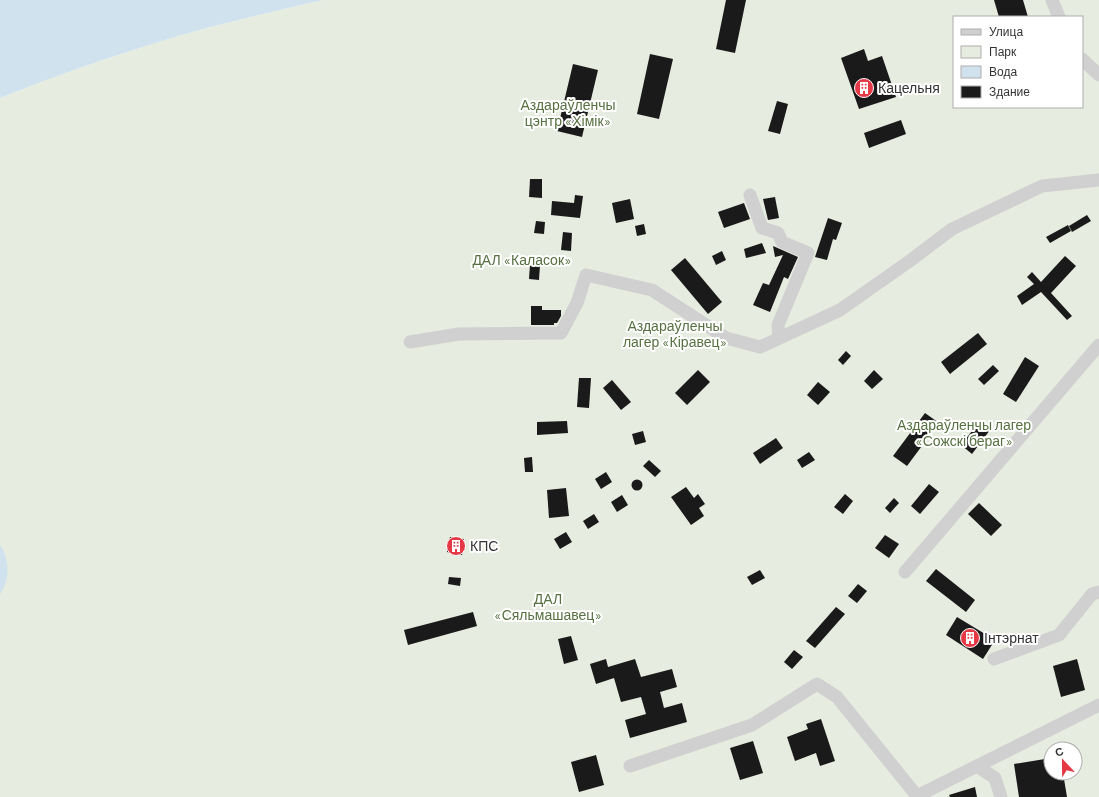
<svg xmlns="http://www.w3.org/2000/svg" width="1099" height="797" viewBox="0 0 1099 797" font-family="Barlow,sans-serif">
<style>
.green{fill:#e6ecdf;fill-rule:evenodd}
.water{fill:#cfe2ee}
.building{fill:#1a1a1a}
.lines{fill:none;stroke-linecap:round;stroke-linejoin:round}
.minor{stroke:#d0d0d0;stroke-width:13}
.labels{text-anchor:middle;stroke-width:4;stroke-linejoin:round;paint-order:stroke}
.poi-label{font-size:14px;fill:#333;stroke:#fff;text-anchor:start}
.park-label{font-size:14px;fill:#56703f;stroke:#fff}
</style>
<rect width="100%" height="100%" fill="#fff"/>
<path class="green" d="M323 0H1099V797H0V98C68 71 137 47 207 28 246 18 284 9 323 0ZM954 17H1082V107H954ZM1051 749H1075V773H1051Z"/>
<g class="water">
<path d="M0 0H323C284 9 246 18 207 28 137 47 68 71 0 98Z"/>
<path d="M0 545C10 559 10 580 0 594Z"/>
</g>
<g class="building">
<polygon points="726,0 746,0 735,53 716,49"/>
<polygon points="994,0 1023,0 1028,17 999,17"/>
<polygon points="864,49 868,61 882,56 896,97 859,109 841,58"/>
<polygon points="650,54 673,59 659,119 637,114"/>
<polygon points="573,64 598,70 582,137 557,131"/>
<polygon points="777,101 788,104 780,134 768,131"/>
<polygon points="901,120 906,134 869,148 864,133"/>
<polygon points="530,179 542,179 542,198 529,197"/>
<polygon points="575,195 583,196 580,218 551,215 552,201 574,203"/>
<polygon points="775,197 779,218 768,220 763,199"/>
<polygon points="630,199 634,219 616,223 612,203"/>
<polygon points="744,203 750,219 724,228 718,212"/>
<polygon points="1087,215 1091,221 1072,232 1069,226"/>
<polygon points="828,218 842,223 836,240 833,239 827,260 815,257"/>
<polygon points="536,221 545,222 544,234 534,233"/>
<polygon points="644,224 646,234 637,236 635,226"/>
<polygon points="1068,225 1071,231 1050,243 1046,237"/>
<polygon points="563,232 572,233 571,251 561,250"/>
<polygon points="762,243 766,253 746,258 744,249"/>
<polygon points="773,246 798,257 788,279 784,277 770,312 753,305 763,283 769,285 783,255 775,257"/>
<polygon points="722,251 726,260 716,265 712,256"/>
<polygon points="1065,256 1076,266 1051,293 1072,316 1067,320 1041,292 1022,305 1017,296 1034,284 1027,277 1032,272 1041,282"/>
<polygon points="685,258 722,302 708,314 671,270"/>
<polygon points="530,264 540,265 539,280 529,279"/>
<polygon points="531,306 542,306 542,310 561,310 561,316 557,323 554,323 554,325 531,325"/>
<polygon points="978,333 987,344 950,374 941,362"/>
<polygon points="846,351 851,356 843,365 838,360"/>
<polygon points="1025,357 1039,366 1016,402 1003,394"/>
<polygon points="993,365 999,371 984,385 978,379"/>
<polygon points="698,370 710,382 687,405 675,393"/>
<polygon points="874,370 883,379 872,389 864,381"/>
<polygon points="579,378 591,378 589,408 577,407"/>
<polygon points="612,380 631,402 621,410 603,388"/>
<polygon points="818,382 830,392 818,405 807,395"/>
<polygon points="925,413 939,423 907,466 893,456"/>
<polygon points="567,421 568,433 537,435 537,422"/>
<polygon points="979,422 990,430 972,454 961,445"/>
<polygon points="643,431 646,442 635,445 632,434"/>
<polygon points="776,438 783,448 760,464 753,453"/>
<polygon points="809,452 815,460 802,468 797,460"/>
<polygon points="532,457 533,472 525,472 524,458"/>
<polygon points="649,460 661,471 655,477 643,466"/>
<polygon points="606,472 612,482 601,489 595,479"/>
<circle cx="637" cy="485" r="5.5"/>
<polygon points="929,484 939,492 920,514 911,506"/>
<polygon points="686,487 694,498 698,494 705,504 699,508 704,516 691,525 671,497"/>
<polygon points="566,488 569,516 549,518 547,490"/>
<polygon points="845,494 853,501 843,514 834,507"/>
<polygon points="622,495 628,505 617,512 611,502"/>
<polygon points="894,498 899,503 890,513 885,508"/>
<polygon points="979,503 1002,525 991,536 968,514"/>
<polygon points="594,514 599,522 588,529 583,521"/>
<polygon points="566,532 572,542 560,549 554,539"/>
<polygon points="885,535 899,544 889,558 875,548"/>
<polygon points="450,537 464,539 462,555 447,552"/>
<polygon points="936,569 975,600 966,612 926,581"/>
<polygon points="760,570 765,578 752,585 747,577"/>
<polygon points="449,577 461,578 460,586 448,584"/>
<polygon points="858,584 867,591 857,603 848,596"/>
<polygon points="836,607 845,614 815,648 806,641"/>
<polygon points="473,612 477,626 408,645 404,630"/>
<polygon points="957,617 995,640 983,659 946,635"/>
<polygon points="571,636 578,660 564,664 558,639"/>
<polygon points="794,650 803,657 792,669 784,662"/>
<polygon points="606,659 608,667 635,659 641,677 672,669 677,687 660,692 664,708 682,703 687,722 630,738 625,720 646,714 641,697 621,702 614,678 596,684 590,664"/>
<polygon points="1077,659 1085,690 1061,697 1053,666"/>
<polygon points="821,719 835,761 820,766 816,753 795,761 787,737 808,729 806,724"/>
<polygon points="753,741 763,773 740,780 730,748"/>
<polygon points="596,755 604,785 579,792 571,762"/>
<polygon points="1051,758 1051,773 1063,773 1067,797 1019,797 1014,764"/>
<polygon points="975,787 977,797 950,797 949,795"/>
</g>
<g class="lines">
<g class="minor">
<polyline points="1052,0 1059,17"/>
<polyline points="1082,59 1099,75"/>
<polyline points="750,195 762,228 778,233 782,242 808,253 778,325 779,338"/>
<polyline points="410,342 459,334 561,333 577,303 586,275 652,290 726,338 760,347 840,310 911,260 952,229 1042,186 1099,180"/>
<polyline points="905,572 1099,345"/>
<polyline points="994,659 1059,635 1092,594 1099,592"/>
<polyline points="630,766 752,725 817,684 837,697 917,796 1099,705"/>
<polyline points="977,766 995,778 1001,797"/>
</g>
</g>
<defs>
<symbol id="building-disc" viewBox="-11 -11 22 22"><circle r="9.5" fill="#e63946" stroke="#fff"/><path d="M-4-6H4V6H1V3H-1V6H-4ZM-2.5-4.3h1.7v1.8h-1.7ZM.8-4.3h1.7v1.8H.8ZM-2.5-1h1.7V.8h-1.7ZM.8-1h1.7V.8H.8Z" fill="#fff"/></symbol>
</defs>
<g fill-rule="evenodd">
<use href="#building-disc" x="853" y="77" width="22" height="22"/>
<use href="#building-disc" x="445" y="535" width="22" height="22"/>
<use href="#building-disc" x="959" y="627" width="22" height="22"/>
</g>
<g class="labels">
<g class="poi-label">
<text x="878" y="93">Кацельня</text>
<text x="470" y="551">КПС</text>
<text x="984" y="643">Інтэрнат</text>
</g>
<g class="park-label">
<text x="568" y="110">Аздараўленчы<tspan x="568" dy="16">цэнтр «Хімік»</tspan></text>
<text x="522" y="265">ДАЛ «Каласок»</text>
<text x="675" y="331">Аздараўленчы<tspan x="675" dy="16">лагер «Кіравец»</tspan></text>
<text x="964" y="430">Аздараўленчы лагер<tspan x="964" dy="16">«Сожскі бераг»</tspan></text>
<text x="548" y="604">ДАЛ<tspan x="548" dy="16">«Сяльмашавец»</tspan></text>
</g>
</g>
<rect x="953" y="16" width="130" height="92" fill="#ffffff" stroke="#adadad"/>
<rect x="961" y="29" width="20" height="6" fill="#d0d0d0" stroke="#adadad"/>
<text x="989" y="36" font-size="12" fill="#333333">Улица</text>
<rect x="961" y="46" width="20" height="12" fill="#e6ecdf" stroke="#adadad"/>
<text x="989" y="56" font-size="12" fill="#333333">Парк</text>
<rect x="961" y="66" width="20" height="12" fill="#cfe2ee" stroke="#adadad"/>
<text x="989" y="76" font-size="12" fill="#333333">Вода</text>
<rect x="961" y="86" width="20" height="12" fill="#1a1a1a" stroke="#adadad"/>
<text x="989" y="96" font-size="12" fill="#333333">Здание</text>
<g transform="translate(1063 761) rotate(338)"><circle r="19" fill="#ffffff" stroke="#adadad"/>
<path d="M0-3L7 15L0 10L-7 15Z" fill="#e63946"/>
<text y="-6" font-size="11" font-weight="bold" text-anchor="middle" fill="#333333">С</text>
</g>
</svg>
